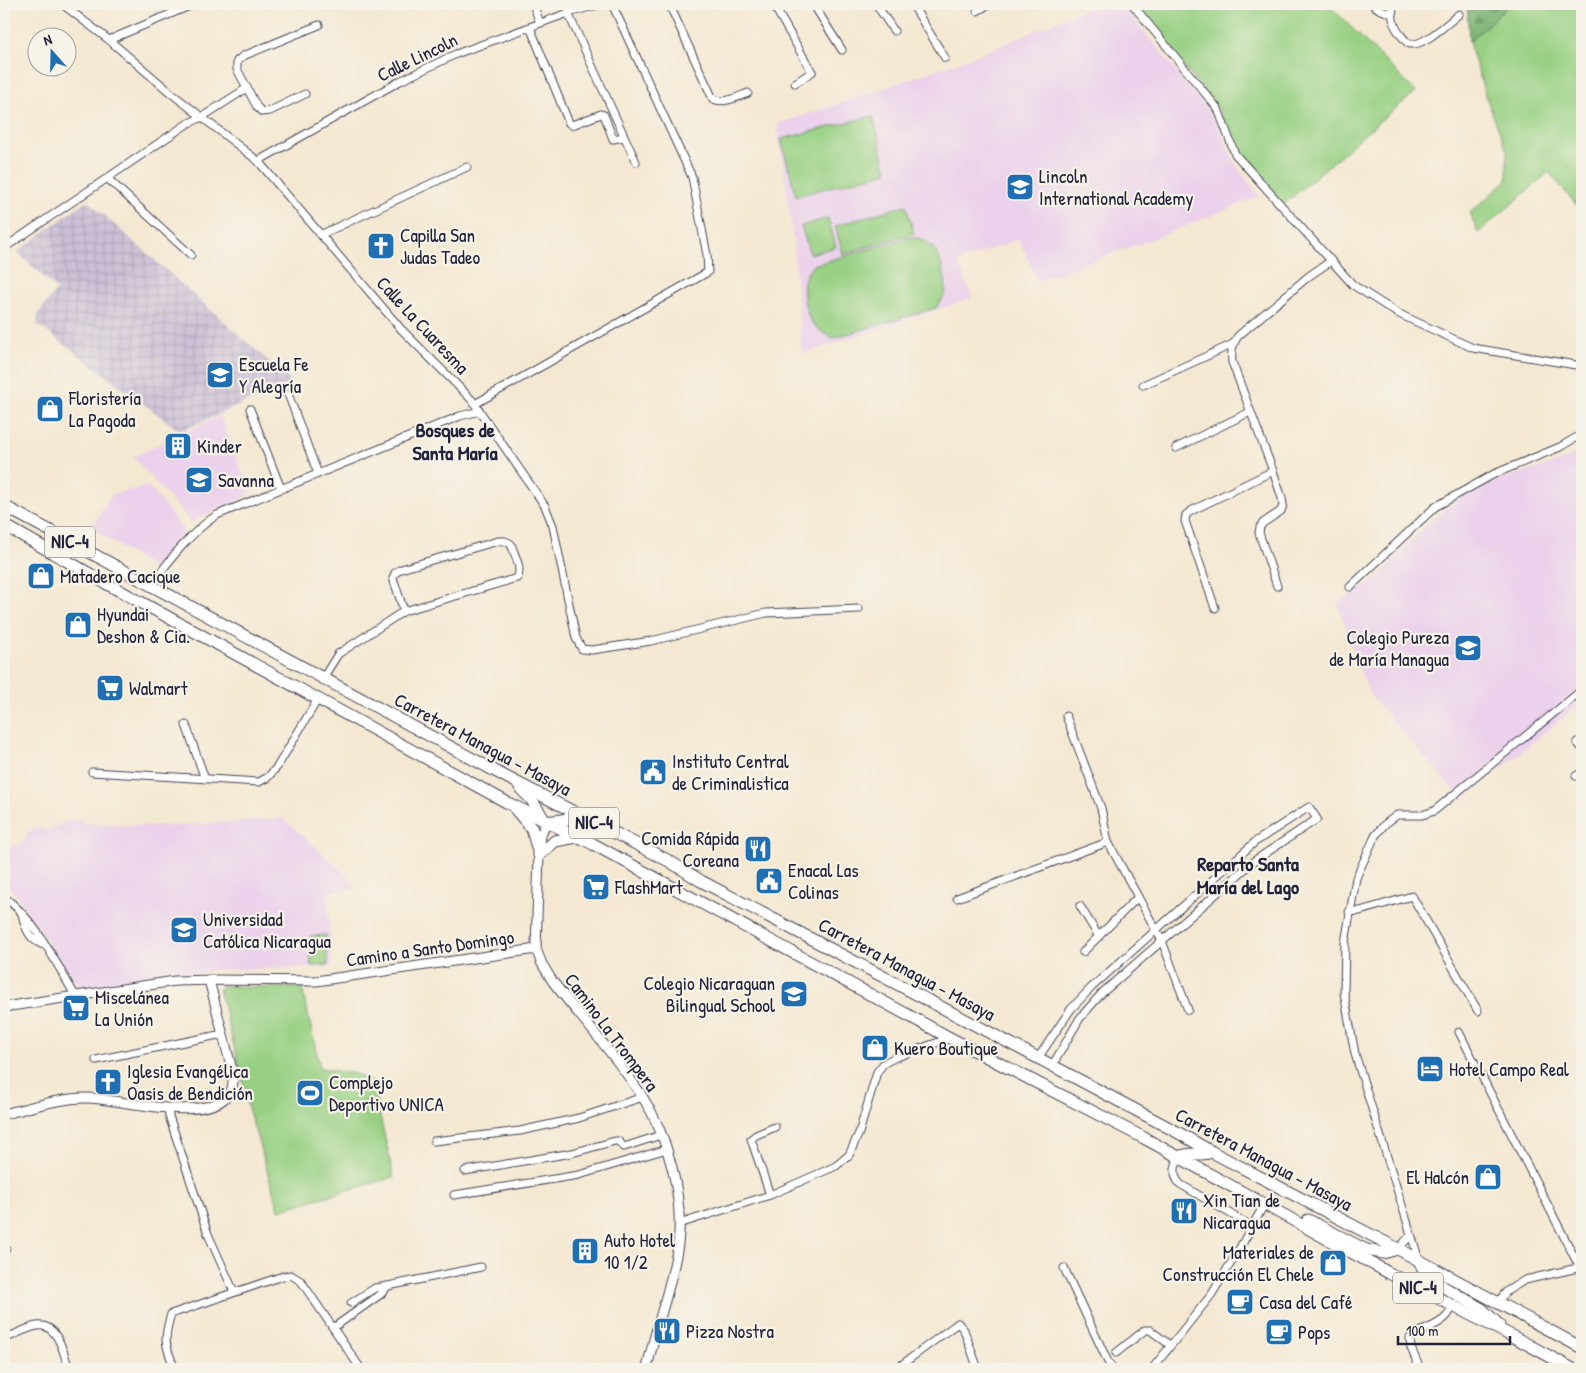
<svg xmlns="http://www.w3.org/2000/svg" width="1586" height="1373" viewBox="0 0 1586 1373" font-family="'Patrick Hand',sans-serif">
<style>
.built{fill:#ebd1eb}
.industrial{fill:url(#industrial-grid)}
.green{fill:#98d083;stroke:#5d795f}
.forest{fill:url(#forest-firs);stroke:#4e6a56}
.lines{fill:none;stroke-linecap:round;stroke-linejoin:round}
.minor-casing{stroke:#424052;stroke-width:9}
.tertiary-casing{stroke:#424052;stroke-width:11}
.trunk-casing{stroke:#424052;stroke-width:13}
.minor{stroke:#fff;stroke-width:7}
.tertiary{stroke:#fff;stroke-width:9}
.trunk{stroke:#fff;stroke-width:11}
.labels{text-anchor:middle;stroke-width:4.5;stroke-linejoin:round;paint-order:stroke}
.shield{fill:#f7f3e8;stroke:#62616f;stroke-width:1}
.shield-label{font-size:18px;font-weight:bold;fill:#22223b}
.street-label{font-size:19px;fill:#22223b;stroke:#f7f3e8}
.poi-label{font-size:19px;fill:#22223b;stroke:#f7f3e8;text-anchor:start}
.neighbourhood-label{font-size:20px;font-weight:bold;fill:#22223b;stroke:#f7f3e8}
</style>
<defs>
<pattern id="industrial-grid" width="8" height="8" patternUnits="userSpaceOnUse" patternTransform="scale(1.25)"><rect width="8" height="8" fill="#cbbfd5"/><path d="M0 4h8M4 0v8" fill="none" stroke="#aea4b8"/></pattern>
<pattern id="forest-firs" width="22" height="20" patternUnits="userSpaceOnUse" patternTransform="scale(1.25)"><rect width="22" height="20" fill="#7ab271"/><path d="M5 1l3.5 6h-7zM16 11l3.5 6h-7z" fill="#64905e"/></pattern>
</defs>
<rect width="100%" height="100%" fill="#f7f3e8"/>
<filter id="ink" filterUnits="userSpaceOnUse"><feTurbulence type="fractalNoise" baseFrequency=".02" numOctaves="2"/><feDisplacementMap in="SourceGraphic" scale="10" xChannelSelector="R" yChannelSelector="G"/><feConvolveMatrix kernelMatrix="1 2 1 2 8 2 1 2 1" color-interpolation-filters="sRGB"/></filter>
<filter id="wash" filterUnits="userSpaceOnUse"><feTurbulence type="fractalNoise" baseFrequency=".0096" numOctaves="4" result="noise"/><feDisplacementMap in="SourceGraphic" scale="20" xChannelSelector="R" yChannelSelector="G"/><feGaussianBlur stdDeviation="1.12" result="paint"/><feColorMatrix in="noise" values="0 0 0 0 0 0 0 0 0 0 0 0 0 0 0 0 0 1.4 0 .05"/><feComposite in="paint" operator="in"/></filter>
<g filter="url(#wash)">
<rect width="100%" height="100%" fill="#f4e8d2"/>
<g class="built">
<polygon points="1098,4 1121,4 1204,104 1220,129 1229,151 1242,174 1260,196 1163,235 1037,281 1019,239 958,262 972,298 802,354 793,237 777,124 836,105 978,55"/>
<polygon points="220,415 250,494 238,500 237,503 231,507 227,507 222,505 218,506 216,510 191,522 133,457"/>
<polygon points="1582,448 1582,702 1462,800 1369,694 1337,603 1366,586 1385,570 1406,546 1434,518 1468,492 1493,482 1565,460"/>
<polygon points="149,486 184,531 154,569 91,528 112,494"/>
<polygon points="283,818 353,881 356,888 327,892 332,967 214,970 81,992 4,878 4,850 24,842 28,833 33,829 40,828 47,830 69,820 79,819 86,823 122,825 177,826"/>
</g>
<polygon class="industrial" points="87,200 193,294 292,382 180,431 37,324 38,314 57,289 17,252"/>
<g class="green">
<polygon points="1132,4 1328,4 1416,92 1382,119 1282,206 1235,154 1218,108"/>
<polygon points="1510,4 1582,4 1582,212 1549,172 1478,233 1470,213 1507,180 1507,151 1486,97 1469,42"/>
<polygon points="873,116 887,172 796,196 781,139"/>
<polygon points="906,205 914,233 843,254 835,226"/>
<polygon points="828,218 836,247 810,254 801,226"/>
<path d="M910 237C930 238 939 252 943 271 945 279 947 286 945 295 943 299 938 304 936 308L833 338C826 335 816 329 811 321 804 310 801 287 806 275 808 272 811 268 813 265Z"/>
<polygon points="326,935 328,965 311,966 310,936"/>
<polygon points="222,986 302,988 320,1068 356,1074 372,1082 394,1177 279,1210 245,1098 245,1089 219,989"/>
</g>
<polygon class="forest" points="1467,4 1510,4 1469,42"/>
</g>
<g filter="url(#ink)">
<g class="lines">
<defs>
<g id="minor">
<polyline points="62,4 109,40 171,93 258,161 401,329 472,400 545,506 553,526 576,638 582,649 592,650 651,641 766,613 859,609"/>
<polyline points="533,4 540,23"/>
<path d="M669 4 713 99C725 104 737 97 748 93"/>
<polyline points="773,4 812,72 795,83"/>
<polyline points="813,4 842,50"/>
<polyline points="876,4 894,31"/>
<polyline points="912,4 945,58"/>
<polyline points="1132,4 1218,109 1235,154 1353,285 1397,313 1473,348 1582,366"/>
<polyline points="1372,4 1379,9 1392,14"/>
<path d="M1393 4C1392 16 1392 24 1400 34 1402 36 1405 41 1408 43 1420 50 1449 22 1459 14"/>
<polyline points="977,11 990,4"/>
<polyline points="568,13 636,162"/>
<polyline points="530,27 569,123 572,125 601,114 604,115 613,139 624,137"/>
<polyline points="109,40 194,4"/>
<polyline points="305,94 270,111 262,112 257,107 237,69 237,61 243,56 319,25"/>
<polyline points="258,161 400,81 456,54 568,13 601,4"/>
<polyline points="107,178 191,255"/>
<polyline points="320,235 467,167"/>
<polyline points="4,248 187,124 202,117 247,88"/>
<polyline points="1143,385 1233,344"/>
<polyline points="288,394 318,474"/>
<polyline points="475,404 708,272 707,255 692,177 612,4"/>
<polyline points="250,409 281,489"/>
<polyline points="1176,448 1250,412"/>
<path d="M152 585C167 562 193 530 217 515L460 416 480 411"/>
<path d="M1277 586 1259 533 1260 527 1263 523 1281 511 1283 505 1282 498 1273 471 1232 362C1231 351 1232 345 1238 336L1309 276 1331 261"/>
<polyline points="1350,587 1435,507 1494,474 1560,447 1582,434"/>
<polyline points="1215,608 1185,521 1186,515 1191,511 1273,471"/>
<path d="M323 678 338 654 404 611 517 578C523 569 514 554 511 544L505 541H498L401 569 395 573 393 578 404 611"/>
<polyline points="1066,716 1101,808 1108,842 1162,941 1188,1010"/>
<polyline points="186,725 205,779"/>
<polyline points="1577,742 1582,748"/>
<polyline points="92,772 259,782 268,777 277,767 318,699"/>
<polyline points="1576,776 1582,772"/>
<path d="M4 897C37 921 55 962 76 997"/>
<polyline points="957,898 1108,842"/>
<polyline points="1080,906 1099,937"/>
<polyline points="1349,912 1360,911 1412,896 1478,1011"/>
<path d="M22 914C25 928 30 942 45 945"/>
<polyline points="1083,952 1138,897"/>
<polyline points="1459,1032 1580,1268"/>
<polyline points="1038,1058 1071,1009 1092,987 1255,842 1309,807 1317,819 1254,861 1102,993 1080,1018 1052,1066"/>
<polyline points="96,1060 223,1034"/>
<polyline points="168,1108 169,1116 208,1234 234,1292"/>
<polyline points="434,1141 520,1131 579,1118 643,1097"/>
<path d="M1178 1157C1175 1167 1172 1175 1180 1184L1251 1226"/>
<polyline points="465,1171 572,1153 615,1141 618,1141 624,1147 661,1135"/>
<polyline points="454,1195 579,1175 667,1149"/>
<polyline points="770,1195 751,1139 756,1135 775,1127"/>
<polyline points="679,1224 770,1195 836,1166 849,1155 859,1133 877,1072 884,1063 894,1058 950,1038"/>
<polyline points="4,1247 6,1249"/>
<polyline points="1398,1249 1411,1235"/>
<polyline points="1419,1260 1355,1054 1344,993 1345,943 1356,878 1375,836 1385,824 1397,815 1422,815 1434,811 1582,690"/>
<polyline points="1064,1268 1108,1362 1113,1369"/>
<polyline points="351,1303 375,1288 388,1286"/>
<polyline points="1497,1303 1507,1291 1525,1280 1582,1267"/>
<polyline points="333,1328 381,1294 388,1286 481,1267"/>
<path d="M4 1339C14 1335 26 1328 37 1326 58 1322 64 1355 69 1369"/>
<polyline points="1116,1353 1145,1330 1150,1330 1170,1345"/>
<path d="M175 1369C165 1345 163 1340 171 1314L283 1276 291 1275 301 1281 361 1369"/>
<polyline points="896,1369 958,1323 964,1330 978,1369"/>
<polyline points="1152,1369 1212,1294 1237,1253 1264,1205"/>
<path d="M1420 1369 1411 1348 1410 1338C1421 1329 1437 1327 1446 1317 1449 1314 1451 1310 1453 1306"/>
</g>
<g id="tertiary">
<path d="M546 822 541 835 539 855 536 949 542 964 553 982C583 1020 616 1056 642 1096 668 1136 684 1197 678 1244 672 1287 655 1327 647 1369"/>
<polyline points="4,1007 175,981 216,980 316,981 536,949"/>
<path d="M4 1114C30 1108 59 1098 86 1098 119 1098 209 1126 230 1092 234 1087 233 1080 233 1074L209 980"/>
</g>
<g id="trunk">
<polyline points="4,506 508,778 669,861 701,881 1038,1058 1177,1132 1212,1152 1398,1249 1582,1348"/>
<polyline points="4,525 102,581 508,803 593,844 950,1038 1144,1138 1389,1273 1510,1335 1573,1369"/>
<polyline points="520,788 531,799 545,821"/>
<polyline points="516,810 532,829 539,855 555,841 577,837"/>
<polyline points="546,822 569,819 586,823"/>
<path d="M1178 1157C1190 1152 1200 1156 1212 1152"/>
<polyline points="1308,1220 1366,1250 1383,1253 1398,1249"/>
<polyline points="1419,1260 1426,1277 1482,1309 1499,1325"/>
</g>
</defs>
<use href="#minor" class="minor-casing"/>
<use href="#tertiary" class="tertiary-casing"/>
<use href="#trunk" class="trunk-casing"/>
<use href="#minor" class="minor"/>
<use href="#tertiary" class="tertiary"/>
<use href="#trunk" class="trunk"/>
</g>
</g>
<defs>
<symbol id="school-square" viewBox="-11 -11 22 22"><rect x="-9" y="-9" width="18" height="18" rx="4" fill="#1f6fb2" stroke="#f7f3e8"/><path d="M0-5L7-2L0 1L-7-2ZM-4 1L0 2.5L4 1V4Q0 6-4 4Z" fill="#fff"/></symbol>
<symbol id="church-square" viewBox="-11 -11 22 22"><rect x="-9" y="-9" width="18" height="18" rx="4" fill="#1f6fb2" stroke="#f7f3e8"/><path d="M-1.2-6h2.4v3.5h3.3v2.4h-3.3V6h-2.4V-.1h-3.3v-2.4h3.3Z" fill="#fff"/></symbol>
<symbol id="shop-square" viewBox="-11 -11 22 22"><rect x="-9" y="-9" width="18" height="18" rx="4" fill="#1f6fb2" stroke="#f7f3e8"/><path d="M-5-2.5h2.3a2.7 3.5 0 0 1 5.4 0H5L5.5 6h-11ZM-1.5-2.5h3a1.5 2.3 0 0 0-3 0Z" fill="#fff"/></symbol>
<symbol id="building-square" viewBox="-11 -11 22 22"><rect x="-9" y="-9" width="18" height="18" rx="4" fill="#1f6fb2" stroke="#f7f3e8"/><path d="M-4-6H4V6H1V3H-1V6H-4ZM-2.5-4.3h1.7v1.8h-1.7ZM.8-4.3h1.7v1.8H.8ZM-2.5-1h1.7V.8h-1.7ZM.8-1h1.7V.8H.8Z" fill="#fff"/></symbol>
<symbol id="supermarket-square" viewBox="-11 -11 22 22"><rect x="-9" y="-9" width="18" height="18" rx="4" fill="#1f6fb2" stroke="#f7f3e8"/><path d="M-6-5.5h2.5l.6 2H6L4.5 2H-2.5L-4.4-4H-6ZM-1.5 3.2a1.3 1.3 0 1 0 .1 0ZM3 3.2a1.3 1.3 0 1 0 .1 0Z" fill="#fff"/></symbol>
<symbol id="civic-square" viewBox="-11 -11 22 22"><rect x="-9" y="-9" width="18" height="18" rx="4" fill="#1f6fb2" stroke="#f7f3e8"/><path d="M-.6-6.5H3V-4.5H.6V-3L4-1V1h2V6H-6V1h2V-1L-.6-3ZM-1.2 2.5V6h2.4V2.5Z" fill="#fff"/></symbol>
<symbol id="restaurant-square" viewBox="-11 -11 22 22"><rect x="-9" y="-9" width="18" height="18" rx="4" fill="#1f6fb2" stroke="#f7f3e8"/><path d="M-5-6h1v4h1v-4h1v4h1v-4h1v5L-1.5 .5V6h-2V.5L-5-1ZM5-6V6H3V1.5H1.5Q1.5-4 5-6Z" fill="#fff"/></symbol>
<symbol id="university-square" viewBox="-11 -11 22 22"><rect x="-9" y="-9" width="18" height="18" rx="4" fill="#1f6fb2" stroke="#f7f3e8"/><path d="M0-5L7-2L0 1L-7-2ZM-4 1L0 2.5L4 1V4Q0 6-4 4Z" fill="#fff"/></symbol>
<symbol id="hotel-square" viewBox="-11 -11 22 22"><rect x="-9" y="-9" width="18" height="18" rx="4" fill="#1f6fb2" stroke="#f7f3e8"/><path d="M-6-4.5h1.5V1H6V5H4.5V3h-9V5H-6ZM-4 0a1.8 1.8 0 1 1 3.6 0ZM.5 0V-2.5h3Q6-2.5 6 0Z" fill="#fff"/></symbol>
<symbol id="stadium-square" viewBox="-11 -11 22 22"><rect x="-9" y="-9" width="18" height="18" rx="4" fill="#1f6fb2" stroke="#f7f3e8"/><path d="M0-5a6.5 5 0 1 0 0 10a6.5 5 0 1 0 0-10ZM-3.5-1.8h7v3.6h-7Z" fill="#fff"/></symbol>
<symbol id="cafe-square" viewBox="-11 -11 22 22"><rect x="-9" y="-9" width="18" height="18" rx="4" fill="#1f6fb2" stroke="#f7f3e8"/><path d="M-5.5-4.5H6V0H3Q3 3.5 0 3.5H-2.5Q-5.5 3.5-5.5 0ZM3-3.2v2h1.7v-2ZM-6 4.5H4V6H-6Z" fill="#fff"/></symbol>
</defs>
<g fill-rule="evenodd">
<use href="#school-square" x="1004" y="171" width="32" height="32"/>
<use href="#church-square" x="365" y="230" width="32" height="32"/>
<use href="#school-square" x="204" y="359" width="32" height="32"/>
<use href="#shop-square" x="34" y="393" width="32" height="32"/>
<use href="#building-square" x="162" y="430" width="32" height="32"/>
<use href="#school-square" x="183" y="464" width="32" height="32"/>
<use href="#shop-square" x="25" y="560" width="32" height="32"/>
<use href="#shop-square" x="62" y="609" width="32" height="32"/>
<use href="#school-square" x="1452" y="632" width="32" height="32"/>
<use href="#supermarket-square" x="94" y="672" width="32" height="32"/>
<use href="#civic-square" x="637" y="756" width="32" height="32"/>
<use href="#restaurant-square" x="742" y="833" width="32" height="32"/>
<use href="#civic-square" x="753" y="865" width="32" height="32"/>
<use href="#supermarket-square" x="580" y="871" width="32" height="32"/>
<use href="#university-square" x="168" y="914" width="32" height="32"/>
<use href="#school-square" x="778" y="978" width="32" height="32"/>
<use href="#supermarket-square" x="60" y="992" width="32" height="32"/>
<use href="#shop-square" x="859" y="1032" width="32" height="32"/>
<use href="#hotel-square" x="1414" y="1053" width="32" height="32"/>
<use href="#church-square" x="92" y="1066" width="32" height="32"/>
<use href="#stadium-square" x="294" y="1077" width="32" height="32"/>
<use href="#shop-square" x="1472" y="1161" width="32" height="32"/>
<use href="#restaurant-square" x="1168" y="1195" width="32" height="32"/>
<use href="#building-square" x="569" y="1235" width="32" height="32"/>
<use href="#shop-square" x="1317" y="1247" width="32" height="32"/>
<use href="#cafe-square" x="1224" y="1286" width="32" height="32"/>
<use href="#restaurant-square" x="651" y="1315" width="32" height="32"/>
<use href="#cafe-square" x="1263" y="1316" width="32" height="32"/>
</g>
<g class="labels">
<g class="shield">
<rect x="45" y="526.5" width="50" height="31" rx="4"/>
<rect x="569" y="807.5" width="50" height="31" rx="4"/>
<rect x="1393" y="1272.5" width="50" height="31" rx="4"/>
</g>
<g class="shield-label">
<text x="70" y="548">NIC-4</text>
<text x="594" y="829">NIC-4</text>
<text x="1418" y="1294">NIC-4</text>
</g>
<g class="street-label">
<text transform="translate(417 57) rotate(-26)" y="7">Calle Lincoln</text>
<text transform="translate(423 325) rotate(47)" y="7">Calle La Cuaresma</text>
<text transform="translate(483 744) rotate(28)" y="7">Carretera Managua - Masaya</text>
<text transform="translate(430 948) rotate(-8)" y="7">Camino a Santo Domingo</text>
<text transform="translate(907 969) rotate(28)" y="7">Carretera Managua - Masaya</text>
<text transform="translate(612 1032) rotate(53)" y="7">Camino La Trompera</text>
<text transform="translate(1264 1159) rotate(28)" y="7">Carretera Managua - Masaya</text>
</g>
<g class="poi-label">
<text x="1039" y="183">Lincoln<tspan x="1039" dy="22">International Academy</tspan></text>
<text x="400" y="242">Capilla San<tspan x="400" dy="22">Judas Tadeo</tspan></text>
<text x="239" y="371">Escuela Fe<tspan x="239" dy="22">Y Alegría</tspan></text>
<text x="69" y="405">Floristería<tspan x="69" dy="22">La Pagoda</tspan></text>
<text x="197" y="453">Kinder</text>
<text x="218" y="487">Savanna</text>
<text x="60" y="583">Matadero Cacique</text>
<text x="97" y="621">Hyundai<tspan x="97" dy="22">Deshon &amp; Cia.</tspan></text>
<text x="1449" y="644" text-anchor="end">Colegio Pureza<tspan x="1449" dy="22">de María Managua</tspan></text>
<text x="129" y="695">Walmart</text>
<text x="672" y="768">Instituto Central<tspan x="672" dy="22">de Criminalistica</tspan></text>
<text x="739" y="845" text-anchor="end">Comida Rápida<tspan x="739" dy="22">Coreana</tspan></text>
<text x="788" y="877">Enacal Las<tspan x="788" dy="22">Colinas</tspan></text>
<text x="615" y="894">FlashMart</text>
<text x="203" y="926">Universidad<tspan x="203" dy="22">Católica Nicaragua</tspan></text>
<text x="775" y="990" text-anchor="end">Colegio Nicaraguan<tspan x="775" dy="22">Bilingual School</tspan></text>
<text x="95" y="1004">Miscelánea<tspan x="95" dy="22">La Unión</tspan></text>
<text x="894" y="1055">Kuero Boutique</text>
<text x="1449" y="1076">Hotel Campo Real</text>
<text x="127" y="1078">Iglesia Evangélica<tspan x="127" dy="22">Oasis de Bendición</tspan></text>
<text x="329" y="1089">Complejo<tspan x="329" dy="22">Deportivo UNICA</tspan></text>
<text x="1469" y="1184" text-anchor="end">El Halcón</text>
<text x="1203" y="1207">Xin Tian de<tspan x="1203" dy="22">Nicaragua</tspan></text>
<text x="604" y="1247">Auto Hotel<tspan x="604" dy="22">10 1/2</tspan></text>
<text x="1314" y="1259" text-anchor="end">Materiales de<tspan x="1314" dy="22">Construcción El Chele</tspan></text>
<text x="1259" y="1309">Casa del Café</text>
<text x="686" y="1338">Pizza Nostra</text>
<text x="1298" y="1339">Pops</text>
</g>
<g class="neighbourhood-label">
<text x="455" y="437">Bosques de<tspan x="455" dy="23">Santa María</tspan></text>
<text x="1248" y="871">Reparto Santa<tspan x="1248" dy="23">María del Lago</tspan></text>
</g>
</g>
<rect width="1586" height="1373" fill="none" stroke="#f7f3e8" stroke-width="20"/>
<g transform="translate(52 52) rotate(340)"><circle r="24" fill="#f7f3e8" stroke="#a29fa3"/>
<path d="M0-4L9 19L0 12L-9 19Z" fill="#1f6fb2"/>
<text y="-8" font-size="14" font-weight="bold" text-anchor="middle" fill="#22223b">N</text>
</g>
<path d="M1398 1336v8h112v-8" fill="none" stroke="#22223b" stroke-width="2.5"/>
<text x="1406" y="1336" font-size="15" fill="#22223b" stroke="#f7f3e8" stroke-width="4" paint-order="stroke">100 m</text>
</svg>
